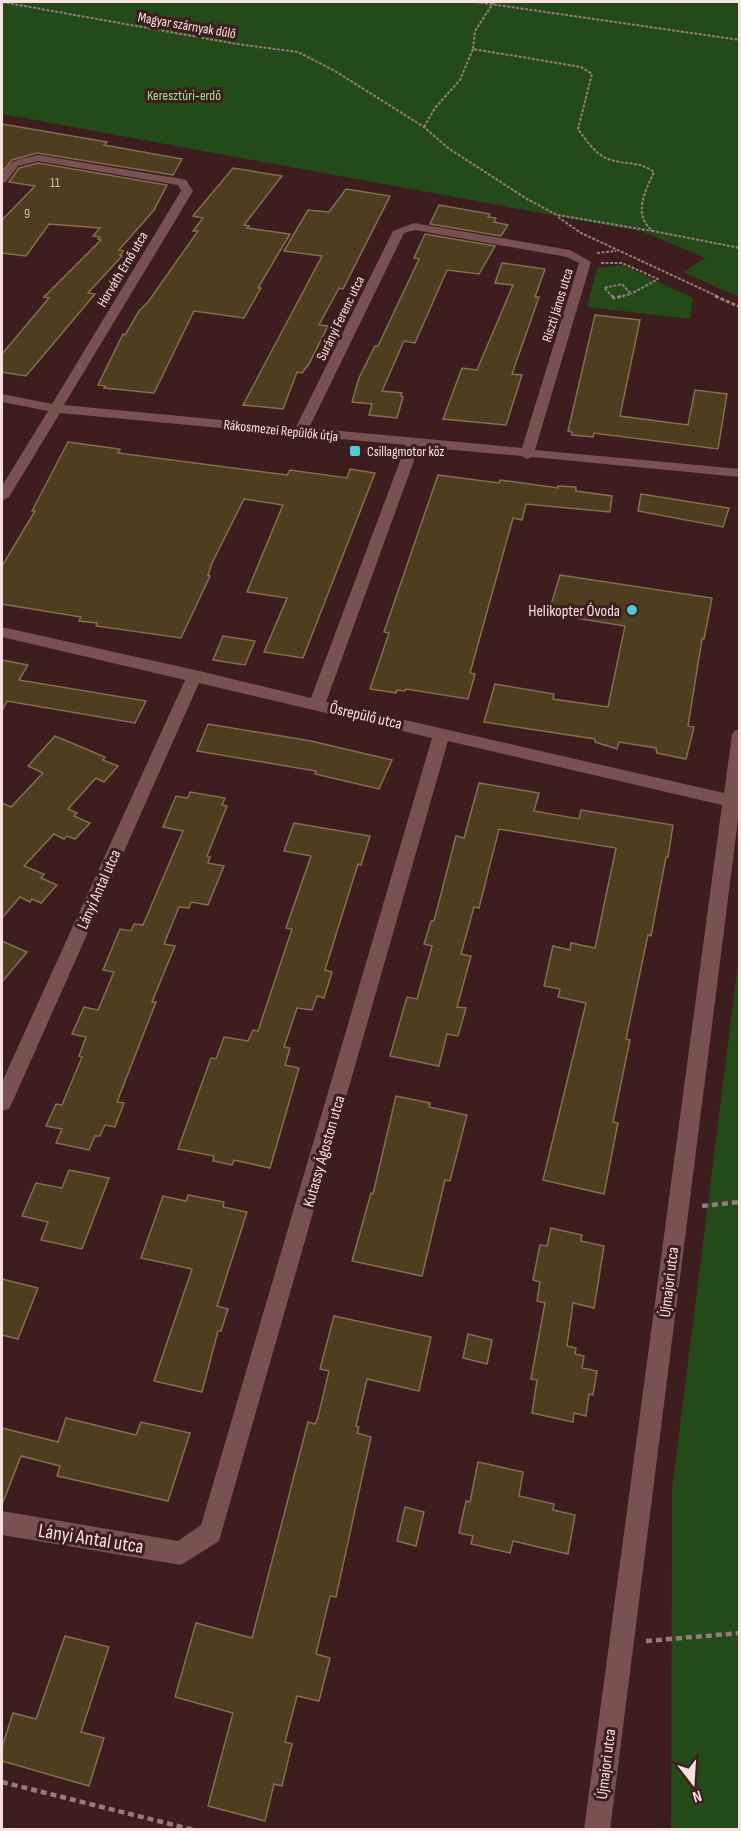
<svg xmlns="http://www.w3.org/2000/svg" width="741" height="1831" viewBox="0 0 741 1831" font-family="'Sofia Sans Condensed',sans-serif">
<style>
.green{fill:#234a18}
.building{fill:#4f3d20;stroke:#826f50;stroke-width:1.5}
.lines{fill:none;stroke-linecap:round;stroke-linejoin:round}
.path-far2{stroke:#977b7c;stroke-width:2;stroke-dasharray:3 1.5;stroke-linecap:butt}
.path-far1{stroke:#977b7c;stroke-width:3;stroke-dasharray:4 2;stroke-linecap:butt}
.path{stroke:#977b7c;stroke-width:4.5;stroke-dasharray:6 4;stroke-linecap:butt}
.minor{fill:#795151;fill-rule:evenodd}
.poi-dot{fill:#51ccd2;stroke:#3d1d1e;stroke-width:2}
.labels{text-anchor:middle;stroke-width:6;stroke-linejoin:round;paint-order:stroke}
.far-street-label{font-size:14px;fill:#f8e1e1;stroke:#3d1d1e}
.far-park-label{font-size:14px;fill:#98e583;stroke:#3d1d1e}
.number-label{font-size:14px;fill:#ceb8b1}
.far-poi-label{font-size:14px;fill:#f8e1e1;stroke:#3d1d1e;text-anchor:start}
.poi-label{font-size:16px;fill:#f8e1e1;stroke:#3d1d1e;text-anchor:end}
.street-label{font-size:16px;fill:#f8e1e1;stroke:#3d1d1e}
.near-street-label{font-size:20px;fill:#f8e1e1;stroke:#3d1d1e}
</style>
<rect width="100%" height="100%" fill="#3d1d1e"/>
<g class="green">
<polygon points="2,2 739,2 739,297 683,272 705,258 644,232 2,114"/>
<polygon points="623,265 693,298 690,319 587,307 597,268"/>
<polygon points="739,955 739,1829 671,1829 672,1490"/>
</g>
<g class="building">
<polygon points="2,124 107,142 104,145 182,159 173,175 37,153 12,160 2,172"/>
<polygon points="38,163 167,185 154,210 119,250 124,251 120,255 122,256 88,293 95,294 26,376 2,372 2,354 49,298 44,297 101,240 98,239 100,237 93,236 100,228 49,224 26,256 2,253 2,220 35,186 9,182 19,168"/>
<polygon points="233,168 282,176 244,225 249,226 247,228 290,234 258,288 261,288 244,318 194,311 154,393 104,388 105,386 98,385 123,334 125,335 139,311 148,302 198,231 193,231 203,218 193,216"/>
<polygon points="346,189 390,196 343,289 339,288 319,325 328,326 309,364 302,373 297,372 283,409 243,405 322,256 284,251 308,210 329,212"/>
<polygon points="439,205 490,214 488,217 496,218 494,222 508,225 501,236 430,224"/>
<polygon points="425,234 495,246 479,274 447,270 415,343 404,341 382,391 402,393 401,396 403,397 397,418 369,415 372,404 352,402 359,378 375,346 378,346 419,259 414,258"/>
<polygon points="502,263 545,269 535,297 539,297 512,374 522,375 506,425 443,419 462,368 477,370 513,285 495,283"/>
<polygon points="595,315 640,320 620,416 688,425 695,390 727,394 718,449 594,433 593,437 572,435 572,432 568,431"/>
<polygon points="68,442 120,449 118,453 287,475 290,470 347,478 350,469 375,473 303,658 264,652 287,598 247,592 283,505 244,499 212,563 208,575 210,576 181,638 96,626 97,623 79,621 81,617 2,604 2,566 35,511 32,511"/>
<polygon points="438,475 499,483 500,480 558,488 558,486 576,487 576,491 612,496 610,512 526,504 522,520 513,518 470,673 475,674 468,699 406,689 405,691 397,690 396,693 370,689 389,633 384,632"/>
<polygon points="641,494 729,508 723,527 638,511"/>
<polygon points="560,575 712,598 704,639 702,639 688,726 694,727 686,759 657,753 656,748 619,742 617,749 595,742 595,739 484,722 495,684 554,694 553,699 608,707 625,626 558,615 551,605"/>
<polygon points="223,636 255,641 245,665 213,660"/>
<polygon points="2,660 28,665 19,680 146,701 135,723 7,701 2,711"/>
<polygon points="208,724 311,741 392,760 379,789 315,774 316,771 197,751"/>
<polygon points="55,736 105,757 103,760 118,766 104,782 96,778 68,809 77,813 74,816 90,823 75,839 67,836 64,839 54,834 24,866 44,874 41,878 57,885 41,903 32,899 30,902 20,897 2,918 2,803 11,807 43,773 28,766"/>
<polygon points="479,783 539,793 534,811 579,819 581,810 673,825 668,857 666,857 651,936 648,935 626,1039 630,1040 613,1122 618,1123 604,1194 543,1180 586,1003 558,997 560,989 544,986 553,946 570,950 571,943 595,948 616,848 499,829 479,908 474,907 461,954 471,956 457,1007 466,1008 458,1036 447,1034 439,1066 390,1056 407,997 417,999 432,946 424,944 431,921 434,921 456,836 464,838"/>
<polygon points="190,792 225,798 222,805 227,806 207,856 210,857 208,863 224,866 208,905 191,902 189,908 179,907 164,944 175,946 152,1002 156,1002 117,1102 124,1103 115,1127 105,1125 100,1136 95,1136 89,1150 56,1143 62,1129 46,1126 56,1104 62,1105 82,1057 79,1056 86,1037 72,1034 84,1007 98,1010 114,972 103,970 120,929 131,931 134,924 143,925 183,831 163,827 176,796 188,798"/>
<polygon points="294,823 370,836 361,865 358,864 329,957 325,970 332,972 324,998 317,996 312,1010 297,1008 284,1047 290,1048 285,1065 299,1068 270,1168 234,1160 232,1165 213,1161 214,1156 178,1149 211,1058 216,1059 224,1037 248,1041 253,1030 258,1031 292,929 286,928 311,856 284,851"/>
<polygon points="2,941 27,952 2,982"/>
<polygon points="396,1096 430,1103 429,1107 467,1115 450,1181 445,1180 422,1276 352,1261 371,1193 373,1194"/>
<polygon points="69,1170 109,1178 82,1249 41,1240 48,1222 22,1216 36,1183 62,1188"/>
<polygon points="188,1195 224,1202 223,1207 247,1212 217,1306 228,1309 221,1331 218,1331 202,1392 154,1381 192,1269 141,1258 163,1196 186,1201"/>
<polygon points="551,1228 582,1235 581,1241 604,1246 594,1308 573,1303 567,1346 576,1348 575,1354 584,1356 582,1368 597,1371 593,1395 589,1394 586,1416 574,1413 573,1422 532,1413 537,1380 531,1379 545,1303 537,1301 540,1282 533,1280 540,1245 547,1246"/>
<polygon points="2,1279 38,1288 18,1339 2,1335"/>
<polygon points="334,1316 431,1337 419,1391 367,1379 356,1426 359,1427 357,1433 371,1437 336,1597 330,1596 316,1654 330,1658 319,1701 297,1696 285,1742 292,1744 282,1786 274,1784 265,1821 208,1806 233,1713 175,1697 196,1623 252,1638 308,1422 315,1424 318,1417 329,1371 320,1369"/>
<polygon points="468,1334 492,1340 487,1364 463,1358"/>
<polygon points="66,1418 136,1435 141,1422 190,1433 168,1501 57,1476 60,1466 21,1456 3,1502 2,1502 2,1428 58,1442"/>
<polygon points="478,1462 523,1472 519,1496 554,1504 553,1510 575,1515 568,1554 513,1541 510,1553 471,1544 473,1536 459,1533 466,1501 470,1502"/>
<polygon points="405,1507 424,1512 416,1546 397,1541"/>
<polygon points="65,1636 109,1647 81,1732 104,1738 89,1786 2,1761 2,1747 13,1713 36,1719"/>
</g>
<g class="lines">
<g class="path-far2">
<polyline points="2,2 237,44 298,52 335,71 424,127 448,148 527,199 557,215 653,231"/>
<polyline points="476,2 740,40"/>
<path d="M494 2 475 31 473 49 581 67 592 74 578 129C586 140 595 154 608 159 624 165 640 161 654 172 645 192 632 215 653 231L740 248"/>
<polyline points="424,127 435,108 460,80 473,49"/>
<polyline points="558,217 581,233 719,297"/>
<polyline points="597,253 616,251"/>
<polyline points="601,263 622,263 658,279 631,294"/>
<polyline points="613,297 604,288 622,284 631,294"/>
<polyline points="618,297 631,294"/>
</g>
<g class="path-far1">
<polyline points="612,296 614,298 624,296"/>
<polyline points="715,296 740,307"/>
</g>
<g class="path">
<polyline points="702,1206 740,1202"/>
<polyline points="646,1641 740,1633"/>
<polyline points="2,1782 194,1830"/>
</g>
<path class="minor" d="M38 155 182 179 186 180 193 191 64 405 296 427 393 231 414 223 570 250 591 262 535 450 740 469V477L532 457 527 459 521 456 419 447 326 702 724 793 732 735 734 731 740 729V804L610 1830H584L722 805 448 741 219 1541 181 1565 2 1535V1511L178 1541 201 1525 432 738 199 683 12 1103 9 1109 2 1111V1082L185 680 2 637V627L195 670 311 698 406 445 60 413 9 497 2 501V486L48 411 2 402V394L52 404 181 191 178 185 38 161 18 166 6 182 2 183C2 159 19 160 38 155ZM415 230 567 257 579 263 522 448 309 428 404 233Z"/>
</g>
<g class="poi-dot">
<rect x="349" y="445" width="12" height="12" rx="3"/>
<circle cx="632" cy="610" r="6"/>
</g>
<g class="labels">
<g class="far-street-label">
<text transform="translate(187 25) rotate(10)" y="5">Magyar szárnyak dűlő</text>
<text transform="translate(122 269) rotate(-59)" y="5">Horváth Ernő utca</text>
<text transform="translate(557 305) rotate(-73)" y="5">Riszti János utca</text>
<text transform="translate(340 318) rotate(-64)" y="5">Surányi Ferenc utca</text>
<text transform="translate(281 430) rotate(6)" y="5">Rákosmezei Repülők útja</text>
</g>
<g class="far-park-label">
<text x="184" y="100">Keresztúri-erdő</text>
</g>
<g class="number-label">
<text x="55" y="187">11</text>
<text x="27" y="218">9</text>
</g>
<g class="far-poi-label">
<text x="367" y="456">Csillagmotor köz</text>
</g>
<g class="poi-label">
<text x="620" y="616">Helikopter Óvoda</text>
</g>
<g class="street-label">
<text transform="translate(366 715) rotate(13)" y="6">Ősrepülő utca</text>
<text transform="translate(98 889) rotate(-66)" y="6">Lányi Antal utca</text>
<text transform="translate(323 1151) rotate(-74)" y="6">Kutassy Ágoston utca</text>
<text transform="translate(668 1282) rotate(-83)" y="6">Újmajori utca</text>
<text transform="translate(605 1764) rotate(-83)" y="6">Újmajori utca</text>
</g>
<g class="near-street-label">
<text transform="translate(91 1538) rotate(9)" y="7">Lányi Antal utca</text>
</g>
</g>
<rect width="741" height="1831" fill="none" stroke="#f8e1e1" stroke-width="6"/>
<g transform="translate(693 1783) rotate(163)" stroke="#3d1d1e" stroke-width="4.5" paint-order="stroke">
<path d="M0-4.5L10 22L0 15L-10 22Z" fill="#f8e1e1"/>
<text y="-9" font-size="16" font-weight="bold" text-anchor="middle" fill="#f8e1e1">N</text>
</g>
</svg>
